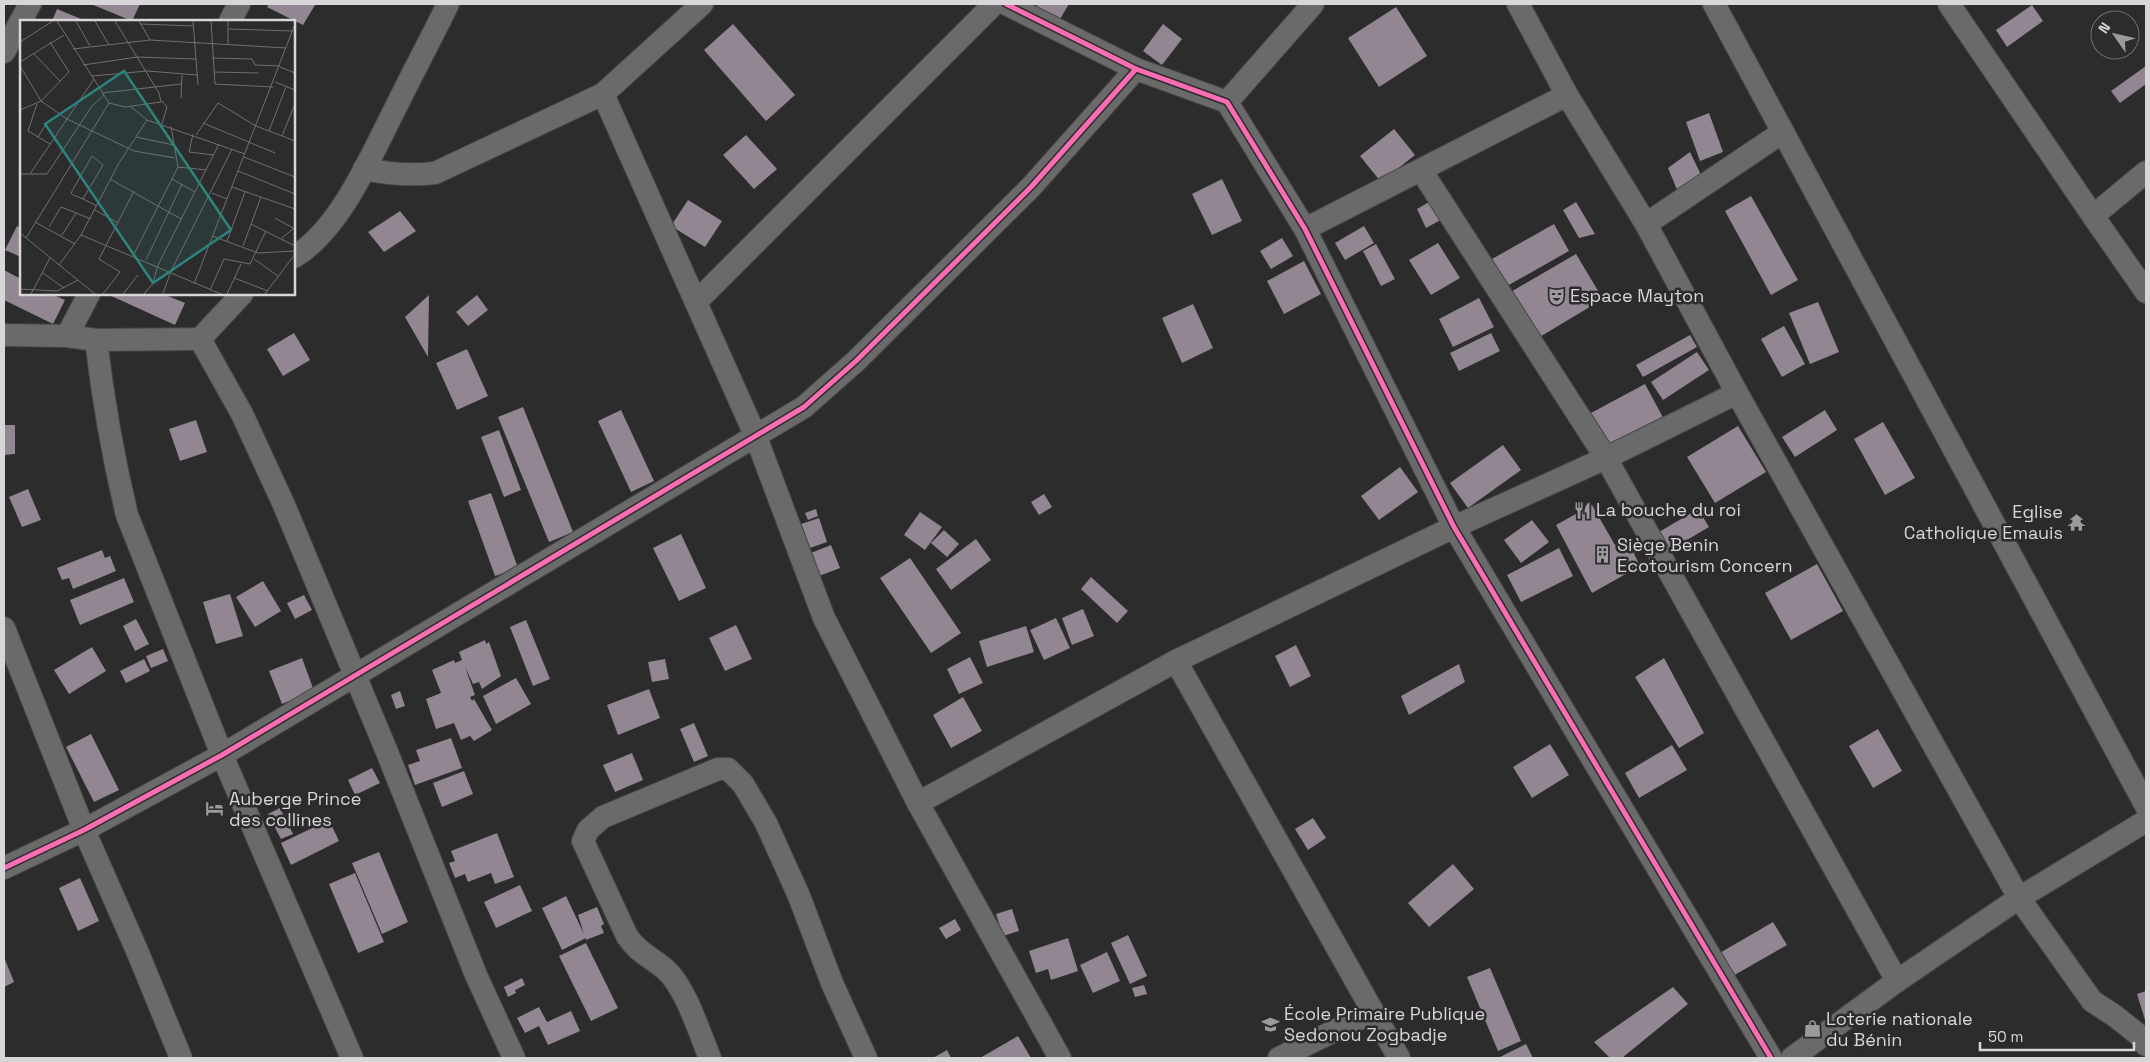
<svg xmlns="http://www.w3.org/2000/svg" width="2150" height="1062" viewBox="0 0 2150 1062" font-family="'Space Grotesk',sans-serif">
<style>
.building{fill:#918692}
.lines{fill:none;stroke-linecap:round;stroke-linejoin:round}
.minor-casing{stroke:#484748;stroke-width:24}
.minor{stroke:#6a6a6a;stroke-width:22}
.cycleway-casing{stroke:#2d2b2d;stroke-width:8}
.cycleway{stroke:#f96db3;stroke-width:5}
.labels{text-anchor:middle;stroke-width:5;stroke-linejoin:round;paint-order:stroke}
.poi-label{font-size:18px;fill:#d8d6d8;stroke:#2d2b2d;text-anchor:start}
.inset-road{fill:none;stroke:#717071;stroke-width:1}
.view{fill:#2d847e;fill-opacity:0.15;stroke:#2d847e;stroke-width:2.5}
.inset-edge{fill:none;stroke:#d8d6d8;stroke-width:2.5}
</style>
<rect width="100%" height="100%" fill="#2c2c2c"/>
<g class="building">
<polygon points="91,4 140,4 132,21"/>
<polygon points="269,4 313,4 315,5 303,25 267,7"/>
<polygon points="1038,4 1069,4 1056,26 1033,12"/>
<polygon points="2032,5 2043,21 2007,47 1996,30"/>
<polygon points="1396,7 1427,56 1379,87 1348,38"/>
<polygon points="57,9 86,21 52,21"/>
<polygon points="733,24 795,95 766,121 704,50"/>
<polygon points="1163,24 1182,39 1162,65 1143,51"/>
<polygon points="2146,66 2146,84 2120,103 2111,91"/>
<polygon points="1709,113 1723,152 1700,161 1686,122"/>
<polygon points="1394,129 1415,155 1381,182 1360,156"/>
<polygon points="746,135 777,169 754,189 723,155"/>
<polygon points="1690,152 1703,179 1678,192 1668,168"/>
<polygon points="1222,179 1242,221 1212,235 1192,194"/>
<polygon points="1751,196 1798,280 1771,295 1725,211"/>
<polygon points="1436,198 1446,217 1426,228 1417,209"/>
<polygon points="688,200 722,221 705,247 671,226"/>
<polygon points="1576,202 1595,234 1579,238 1563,210"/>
<polygon points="400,211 416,231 384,252 368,232"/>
<polygon points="1554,224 1569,251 1507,286 1492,259"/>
<polygon points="17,226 21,228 21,257 5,250"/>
<polygon points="1364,226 1374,243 1345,260 1335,243"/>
<polygon points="1282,238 1293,256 1271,269 1260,251"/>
<polygon points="1438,243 1460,278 1431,295 1409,260"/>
<polygon points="1376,244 1395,279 1381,286 1363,251"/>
<polygon points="1576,254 1603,299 1538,338 1509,293"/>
<polygon points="1304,261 1321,294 1284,314 1267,281"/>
<polygon points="4,270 21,279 21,294 51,294 65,300 53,324 4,300"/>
<polygon points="107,294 163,294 185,303 175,325"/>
<polygon points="429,295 428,357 405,317"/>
<polygon points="477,295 488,310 468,326 456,312"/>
<polygon points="1479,298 1494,327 1453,347 1439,319"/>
<polygon points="1818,302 1839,352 1810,364 1789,313"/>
<polygon points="1193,304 1213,348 1182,363 1162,318"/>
<polygon points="1784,326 1805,364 1782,377 1761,339"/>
<polygon points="294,333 310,360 283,376 267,349"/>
<polygon points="1491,333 1500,351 1459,371 1450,353"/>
<polygon points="1690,335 1697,347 1643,377 1636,365"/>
<polygon points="467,349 488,396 457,410 436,363"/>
<polygon points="1697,352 1709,370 1663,400 1651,382"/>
<polygon points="1645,384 1666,423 1610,453 1589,414"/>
<polygon points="523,407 573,532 549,542 498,417"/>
<polygon points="621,410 654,481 631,492 598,421"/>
<polygon points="1825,410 1837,430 1795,457 1782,437"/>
<polygon points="196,420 207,452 180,461 169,429"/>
<polygon points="1883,422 1915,478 1885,495 1854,439"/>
<polygon points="4,425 15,425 15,454 4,455"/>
<polygon points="1738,426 1766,472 1715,503 1687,457"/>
<polygon points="499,430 521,490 504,497 481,437"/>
<polygon points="1503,445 1521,470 1468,508 1450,483"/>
<polygon points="1400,467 1418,492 1379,520 1361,496"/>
<polygon points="28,489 41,520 22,527 9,497"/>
<polygon points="491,493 518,568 495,576 468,501"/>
<polygon points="1044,494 1052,507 1039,515 1031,502"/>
<polygon points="1592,505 1615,545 1627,539 1640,566 1592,593 1556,525"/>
<polygon points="816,509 818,516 808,520 805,513"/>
<polygon points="1698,509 1709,527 1670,550 1659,532"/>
<polygon points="920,512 942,527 925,550 904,535"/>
<polygon points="819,518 827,542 810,548 801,524"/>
<polygon points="1532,520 1549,542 1521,563 1504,540"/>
<polygon points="944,530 959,544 947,557 931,543"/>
<polygon points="681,534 706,588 679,601 653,548"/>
<polygon points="976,539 991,560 951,590 936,569"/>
<polygon points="831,545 840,568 819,576 811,553"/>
<polygon points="1559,548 1573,576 1521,602 1507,575"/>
<polygon points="102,550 105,558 110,556 116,571 73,589 69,578 62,580 57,568"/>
<polygon points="910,558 961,633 931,653 880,578"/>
<polygon points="1817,564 1843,611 1791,640 1765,593"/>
<polygon points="1091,577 1128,611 1117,623 1081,589"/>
<polygon points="124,578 134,602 80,625 70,600"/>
<polygon points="263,581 281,611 255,627 236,597"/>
<polygon points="230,594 243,636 216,644 203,602"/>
<polygon points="304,595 312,610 295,619 287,603"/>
<polygon points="1083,609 1094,636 1072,645 1062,618"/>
<polygon points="1056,618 1070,648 1044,660 1030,630"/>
<polygon points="136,619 149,644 135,651 123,626"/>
<polygon points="526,620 550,679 533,686 510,627"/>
<polygon points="736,625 752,659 725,671 709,638"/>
<polygon points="1026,626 1034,652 987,667 979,641"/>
<polygon points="485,640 486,644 489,642 501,676 482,689 479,682 473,684 465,667 475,695 470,697 472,701 474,699 492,730 474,741 470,736 461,740 454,723 436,729 426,699 441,693 432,670 454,660 455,663 462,660 459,652"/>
<polygon points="1296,645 1311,676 1290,687 1275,656"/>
<polygon points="92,647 106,671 69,694 54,670"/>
<polygon points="163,649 168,661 151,668 146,656"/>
<polygon points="970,657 983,683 959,694 947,669"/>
<polygon points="302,658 314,691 282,704 269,671"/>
<polygon points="1664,658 1704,733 1679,748 1635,677"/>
<polygon points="144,659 150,671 126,683 120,671"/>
<polygon points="665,659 669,679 652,682 648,662"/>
<polygon points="1459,664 1465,682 1409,715 1401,696"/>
<polygon points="516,678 531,704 496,724 483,696"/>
<polygon points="649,689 660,718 618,735 607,705"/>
<polygon points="400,691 405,706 396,709 391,695"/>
<polygon points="963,697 982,731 951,748 933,715"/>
<polygon points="694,723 708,756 694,762 680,729"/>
<polygon points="1878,729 1902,771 1873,788 1849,746"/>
<polygon points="91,734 119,790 94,802 66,747"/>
<polygon points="451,738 462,768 415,785 408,765 420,761 416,750"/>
<polygon points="1550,744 1569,775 1532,798 1513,767"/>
<polygon points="1672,745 1687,770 1639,798 1625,773"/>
<polygon points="632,753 643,780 615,792 603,765"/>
<polygon points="372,768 380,783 355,795 348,780"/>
<polygon points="464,771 473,794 442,807 433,783"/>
<polygon points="280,808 293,834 281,839 268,814"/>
<polygon points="1313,818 1326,838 1308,850 1295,829"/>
<polygon points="329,820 339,841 291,865 281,843"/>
<polygon points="497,833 514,877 495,884 491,873 468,882 465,874 455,878 449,863 455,861 451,851"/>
<polygon points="379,852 408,922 382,934 352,863"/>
<polygon points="1453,864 1474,889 1429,927 1408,903"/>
<polygon points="355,873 384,942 358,953 329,884"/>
<polygon points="80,878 99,921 78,931 59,888"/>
<polygon points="520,885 532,911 496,928 484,902"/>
<polygon points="566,896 584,934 578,915 597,907 604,924 601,926 604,933 586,940 586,938 562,950 542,908"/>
<polygon points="1012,909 1019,931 1003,936 996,914"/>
<polygon points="955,919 961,930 946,939 939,928"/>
<polygon points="1773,922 1787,945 1731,977 1718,954"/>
<polygon points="1128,935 1147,976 1130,984 1111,943"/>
<polygon points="1068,938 1078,971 1051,980 1048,969 1036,973 1029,951"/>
<polygon points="586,943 618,1008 591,1021 559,956"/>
<polygon points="1107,952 1120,981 1093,993 1080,965"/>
<polygon points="4,957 14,982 4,987"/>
<polygon points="1490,968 1521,1041 1498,1051 1467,977"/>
<polygon points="522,978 525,985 515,990 516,993 508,997 504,987"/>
<polygon points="1144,985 1147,994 1135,997 1132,988"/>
<polygon points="1673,987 1688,1004 1622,1058 1610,1058 1594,1042"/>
<polygon points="2146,991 2146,1023 2137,994"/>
<polygon points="539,1007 547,1022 571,1011 580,1031 548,1045 539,1026 525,1033 517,1018"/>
<polygon points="1018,1036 1031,1058 980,1058"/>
<polygon points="1526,1044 1533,1058 1498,1058"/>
<polygon points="947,1050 951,1058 933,1058"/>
</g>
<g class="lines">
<defs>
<g id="minor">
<polyline points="1006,4 1136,69 1227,102 1305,229 1454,527 1771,1058"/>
<polyline points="1518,4 1567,95 1646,224 1737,393 2019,898 2092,1001 2115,1016 2140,1036 2146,1045"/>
<polyline points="1714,4 2146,806"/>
<polyline points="1949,4 2093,216 2146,292"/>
<polyline points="230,21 239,4"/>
<polyline points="4,52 30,4"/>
<polyline points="603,94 756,437 824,618 918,803 1060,1058"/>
<polyline points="1227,102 1313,4"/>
<path d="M364 169C388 174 410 176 435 173L603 94 702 4"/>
<polyline points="1421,170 1606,458 1897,981"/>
<polyline points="2093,216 2146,172"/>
<polyline points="1646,224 1783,132"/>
<polyline points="1305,229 1567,95"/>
<path d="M294 257C341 229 371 155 396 107 413 72 431 39 448 4"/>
<polyline points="696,302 994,4"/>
<polyline points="4,335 67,336 96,340 200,339 242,294"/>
<polyline points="67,336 89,294"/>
<polyline points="200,339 242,414 284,505 387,752 476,975 514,1058"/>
<path d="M96 340C103 399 113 457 127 515L222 755 352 1058"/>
<polyline points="4,628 84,830 138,953 181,1058"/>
<polyline points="1176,661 1399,1058"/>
<polyline points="918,803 1176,661 1454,527 1606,458 1737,393"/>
<polyline points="4,868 84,830 222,755 804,407 856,361 1031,187 1136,69"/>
<path d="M710 1058C700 1034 686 989 667 971 653 958 638 953 627 936L583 841 588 830 603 817 718 769H728L743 784 766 823 799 896 832 983 866 1058"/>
<polyline points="1279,1058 1373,1012"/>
<polyline points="1792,1058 1897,981 2019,898 2146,821"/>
</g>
</defs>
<use href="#minor" class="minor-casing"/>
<use href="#minor" class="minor"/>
<defs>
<g id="cycleway">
<polyline points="1006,4 1136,69 1227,102 1305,229 1454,527 1771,1058"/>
<polyline points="4,868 84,830 222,755 804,407 856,361 1031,187 1136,69"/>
</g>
</defs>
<use href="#cycleway" class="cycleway-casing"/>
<use href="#cycleway" class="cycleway"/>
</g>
<defs>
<symbol id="theatre-bare" viewBox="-9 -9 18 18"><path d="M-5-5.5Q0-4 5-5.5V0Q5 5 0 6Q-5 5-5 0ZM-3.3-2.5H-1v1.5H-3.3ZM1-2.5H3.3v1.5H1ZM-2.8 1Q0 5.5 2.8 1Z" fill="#9c9a9c" stroke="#2d2b2d" stroke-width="2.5" paint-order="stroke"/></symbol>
<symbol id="restaurant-bare" viewBox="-9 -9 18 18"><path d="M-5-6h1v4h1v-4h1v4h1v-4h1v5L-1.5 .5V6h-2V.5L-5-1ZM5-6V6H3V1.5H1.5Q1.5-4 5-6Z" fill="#9c9a9c" stroke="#2d2b2d" stroke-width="2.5" paint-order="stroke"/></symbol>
<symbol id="temple-bare" viewBox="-9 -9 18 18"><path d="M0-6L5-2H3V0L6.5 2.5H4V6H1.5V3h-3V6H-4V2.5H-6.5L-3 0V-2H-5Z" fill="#9c9a9c" stroke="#2d2b2d" stroke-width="2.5" paint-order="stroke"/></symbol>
<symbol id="building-bare" viewBox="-9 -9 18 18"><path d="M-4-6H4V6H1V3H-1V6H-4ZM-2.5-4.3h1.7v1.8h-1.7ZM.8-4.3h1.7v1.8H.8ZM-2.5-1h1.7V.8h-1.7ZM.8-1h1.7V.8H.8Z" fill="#9c9a9c" stroke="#2d2b2d" stroke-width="2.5" paint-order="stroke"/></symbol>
<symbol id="hotel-bare" viewBox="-9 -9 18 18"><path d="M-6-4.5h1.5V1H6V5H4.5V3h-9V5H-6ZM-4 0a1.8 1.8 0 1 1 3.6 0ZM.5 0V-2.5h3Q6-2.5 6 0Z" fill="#9c9a9c" stroke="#2d2b2d" stroke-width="2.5" paint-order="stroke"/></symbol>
<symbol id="school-bare" viewBox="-9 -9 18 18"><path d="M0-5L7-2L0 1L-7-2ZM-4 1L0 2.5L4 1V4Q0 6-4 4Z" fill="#9c9a9c" stroke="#2d2b2d" stroke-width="2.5" paint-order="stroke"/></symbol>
<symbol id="shop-bare" viewBox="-9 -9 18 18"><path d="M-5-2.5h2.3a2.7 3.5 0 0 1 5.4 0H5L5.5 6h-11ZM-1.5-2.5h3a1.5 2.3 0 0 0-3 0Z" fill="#9c9a9c" stroke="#2d2b2d" stroke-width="2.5" paint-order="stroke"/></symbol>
</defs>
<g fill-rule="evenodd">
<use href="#theatre-bare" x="1544" y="284" width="25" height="25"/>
<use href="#restaurant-bare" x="1570" y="498" width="25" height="25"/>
<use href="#temple-bare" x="2064" y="510" width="25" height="25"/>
<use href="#building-bare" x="1590" y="542" width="25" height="25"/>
<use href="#hotel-bare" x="202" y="796" width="25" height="25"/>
<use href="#school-bare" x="1258" y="1012" width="25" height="25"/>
<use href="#shop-bare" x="1800" y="1016" width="25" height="25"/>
</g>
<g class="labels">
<g class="poi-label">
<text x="1570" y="302">Espace Mayton</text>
<text x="1596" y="516">La bouche du roi</text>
<text x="2063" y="518" text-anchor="end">Eglise<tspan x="2063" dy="21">Catholique Emauis</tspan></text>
<text x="1617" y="551">Siège Benin<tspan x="1617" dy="21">Ecotourism Concern</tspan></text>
<text x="229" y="805">Auberge Prince<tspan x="229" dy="21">des collines</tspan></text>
<text x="1284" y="1020">École Primaire Publique<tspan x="1284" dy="21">Sedonou Zogbadje</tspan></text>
<text x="1826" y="1025">Loterie nationale<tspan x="1826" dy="21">du Bénin</tspan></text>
</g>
</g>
<g transform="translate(20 20)">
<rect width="275" height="275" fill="#2c2c2c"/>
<path class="inset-road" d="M37 1 89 83 105 87 141 82 139 73 95 1M56 1 70 26M75 1 89 25M119 1 130 20M173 1 178 65M191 1 195 64 253 67M208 1V25M121 4 174 6M209 9 273 11M0 22 33 1M53 29 130 20 266 28M13 33 40 61M192 38 232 39 235 45 260 46M0 42 44 15M63 45 117 37 176 39M0 46 21 81 47 99 114 131 155 138M260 47 275 53M194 52 238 53M72 56 127 51 178 55M255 62 275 70M82 73 161 64M161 78 162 55M17 84 8 111 30 124M110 86 127 100 225 134M0 90 21 81 49 52 30 22M183 103 255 133M142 104 147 87 142 81M249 111 266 67M173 114 169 132 194 135M176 115 198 83 236 106 275 121M262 116 275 84M18 117 26 104M116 117 154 125M224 137 275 157M158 147 186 150M218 151 275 174M0 154H27L72 86 84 75M10 154 74 59M90 159 161 199M152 159 175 172M212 167 275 189M192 173 207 179M63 179 83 145 72 136 51 173 53 175 63 179 77 186M75 190 98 203M255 198 273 208M15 202 55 224M231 204 275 226M29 207 41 187 71 199M0 213 75 274M42 215 56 193M61 215 201 274M192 216 238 233 275 231M6 218 89 83M262 218 275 207M207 221 225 172M223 226 241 177M113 236 158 147 151 106M234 239 258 256M126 240 162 164M39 245 61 215 99 143 127 100M23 253 44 268M214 258 248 271M174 264 275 4M0 269 37 271 58 260M190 270 204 239 230 244 246 211M11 274 30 238M83 274 100 252 79 239 114 171M103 274 118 255M124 274 133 263 138 245 199 124M143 274 151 251 212 129M207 274 221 244M245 274 275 234"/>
<path class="view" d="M104 51 211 210 133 263 25 104Z"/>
<rect width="275" height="275" class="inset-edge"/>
</g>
<rect width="2150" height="1062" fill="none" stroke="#d8d6d8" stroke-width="10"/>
<g transform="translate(2115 35) rotate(304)"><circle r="24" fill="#2d2b2d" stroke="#716f71"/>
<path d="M0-4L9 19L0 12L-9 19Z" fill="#9c9a9c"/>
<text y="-8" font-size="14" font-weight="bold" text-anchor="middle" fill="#d8d6d8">N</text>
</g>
<path d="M1980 1042v8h154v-8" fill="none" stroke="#d8d6d8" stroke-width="2.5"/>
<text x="1988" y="1042" font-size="15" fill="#d8d6d8" stroke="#2d2b2d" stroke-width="4" paint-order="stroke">50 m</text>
</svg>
